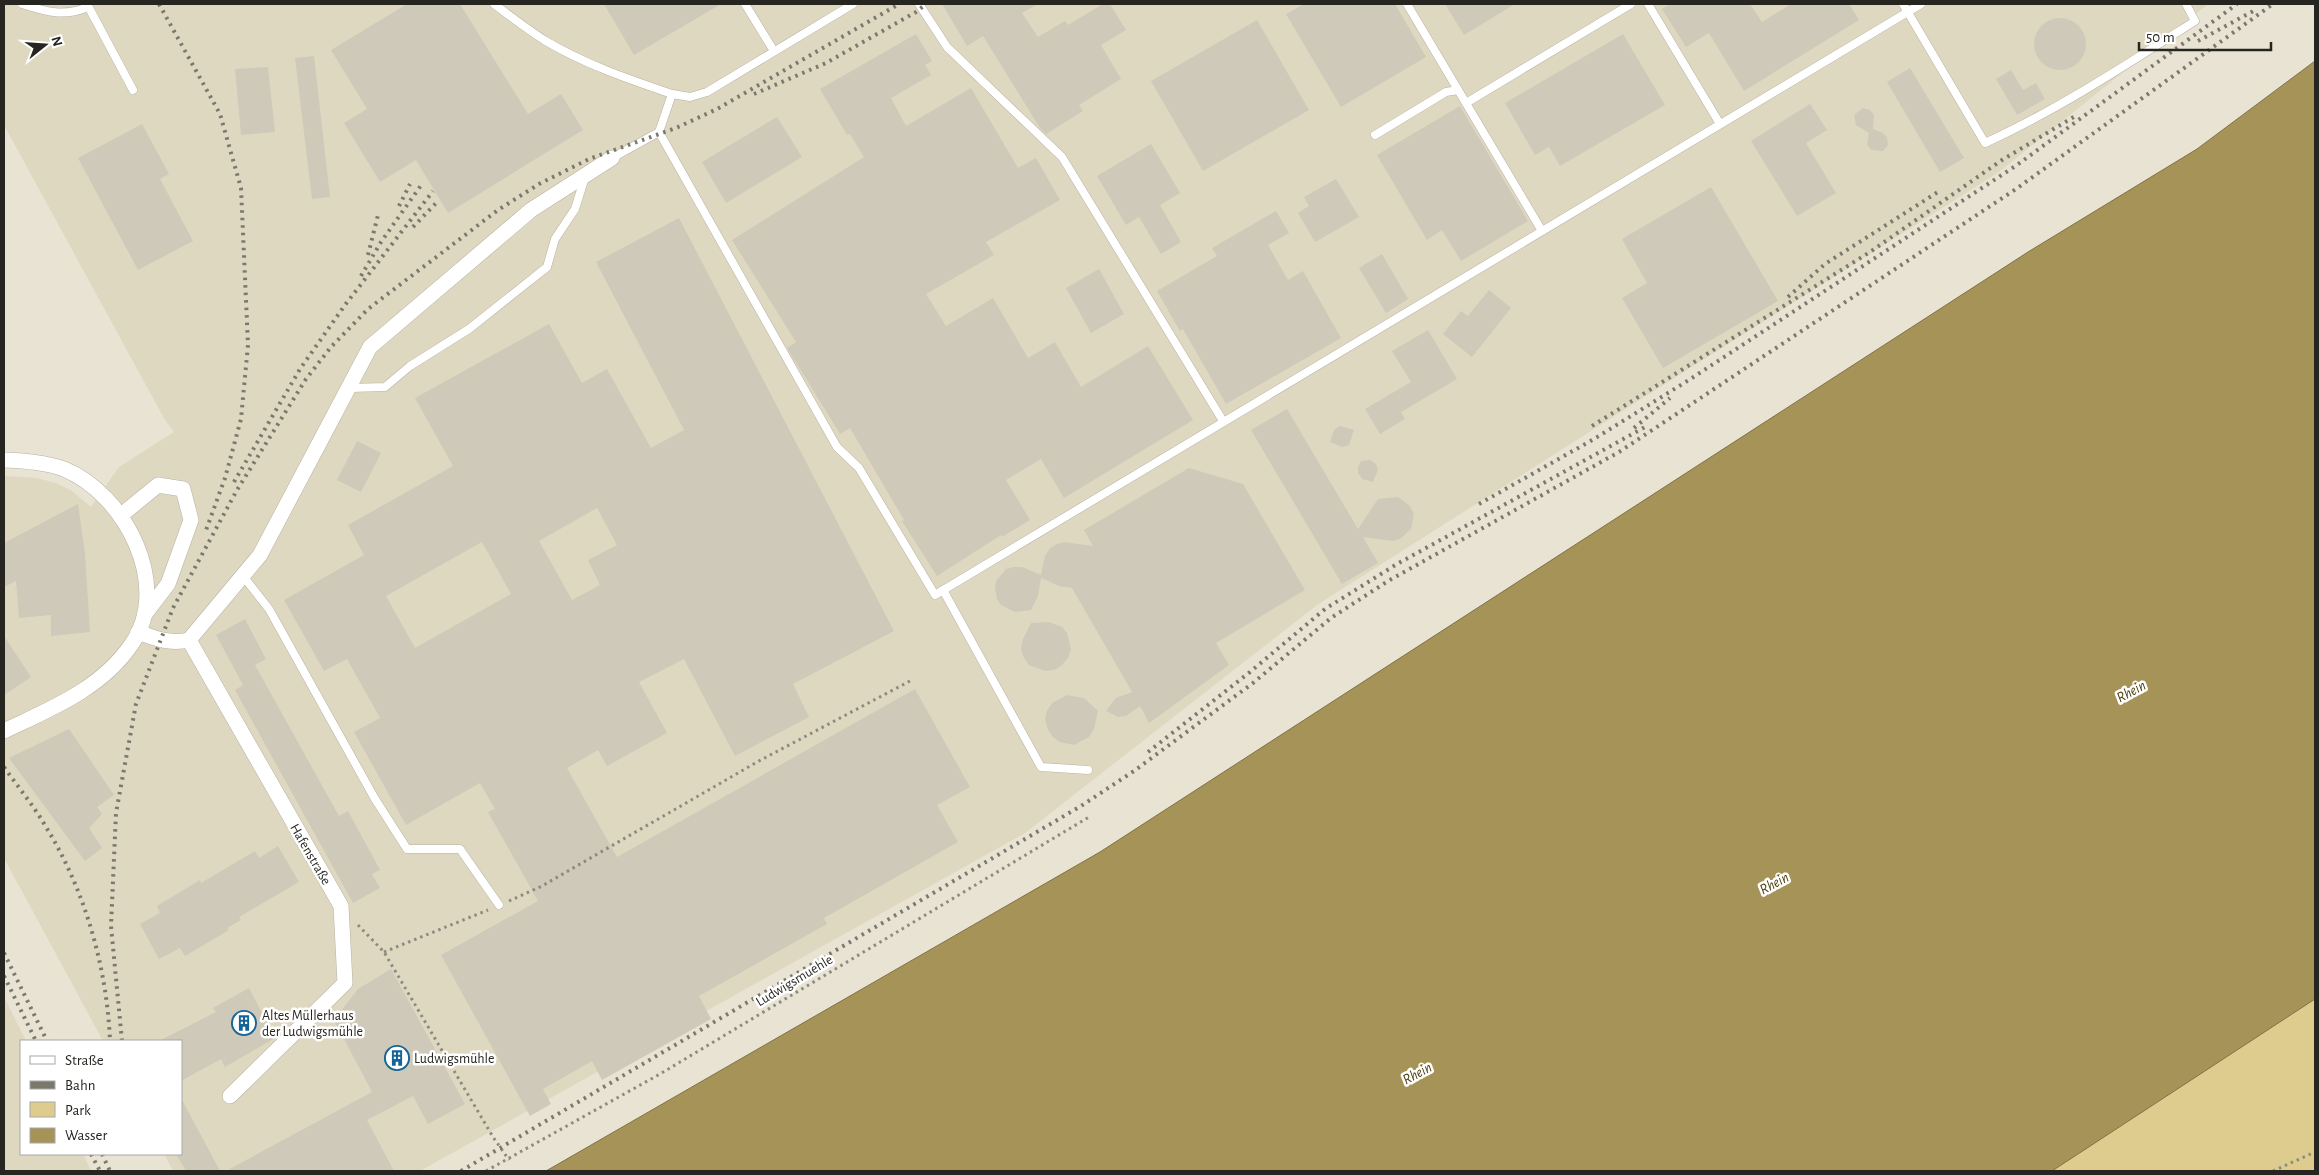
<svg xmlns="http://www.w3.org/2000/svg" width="2319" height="1175" viewBox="0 0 2319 1175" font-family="'Alegreya Sans',sans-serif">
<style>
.built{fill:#dfd8c0}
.green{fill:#decc8f}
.water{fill:#a69357;stroke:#807246}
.building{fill:#cec9b9;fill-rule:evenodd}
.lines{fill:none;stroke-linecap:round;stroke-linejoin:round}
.service-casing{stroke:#b7b2a3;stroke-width:9}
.minor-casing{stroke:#b7b2a3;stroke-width:16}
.path{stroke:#8d8a7f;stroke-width:3;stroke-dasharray:2.5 4;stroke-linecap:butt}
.service{stroke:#fff;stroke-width:8}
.minor{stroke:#fff;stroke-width:15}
.rail{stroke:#7b796e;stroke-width:4;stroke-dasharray:2.5 5;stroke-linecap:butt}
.labels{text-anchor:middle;stroke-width:5;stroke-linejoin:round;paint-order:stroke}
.street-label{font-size:14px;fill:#26251f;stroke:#fff}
.poi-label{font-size:14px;fill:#26251f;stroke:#fff;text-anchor:start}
.water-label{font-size:15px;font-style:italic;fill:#4b3d0b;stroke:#fff}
</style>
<rect width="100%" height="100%" fill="#e8e3d3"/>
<g class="built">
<polygon points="4,4 2208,4 1999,172 1317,605 1025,833 420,1171 173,1171 164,1154 181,1154 181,1041 103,1041 4,858 4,476 37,478 56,483 72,491 91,507 119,467 174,432 165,420 4,125"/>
<polygon points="4,997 26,1041 21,1041 21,1154 83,1154 91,1171 4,1171"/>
</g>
<polygon class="green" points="2315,999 2315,1171 2052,1171"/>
<polygon class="water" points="2315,61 2315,999 2052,1171 546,1171 1100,852 2028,252 2197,149"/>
<g class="building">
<polygon points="407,4 460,4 528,114 561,94 583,130 448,213 416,160 380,182 344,123 367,109 331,50"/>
<polygon points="604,4 721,4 634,55"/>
<polygon points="942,4 1038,4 1022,13 1038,37 1065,21 1068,25 1103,4 1110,4 1126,30 1101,45 1121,79 1079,105 1083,111 1046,134 1040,128 983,36 967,46"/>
<polygon points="1304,4 1395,4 1426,57 1341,107 1286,14"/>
<polygon points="1445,4 1515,4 1464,35"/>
<polygon points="1670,4 1750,4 1762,22 1791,4 1849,4 1859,20 1744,91 1709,33 1686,47 1662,9"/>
<circle cx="2060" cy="44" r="26"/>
<polygon points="1257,20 1309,110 1203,171 1151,81"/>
<polygon points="916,34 932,61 925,65 931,75 891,98 906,126 971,88 1018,168 1036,158 1060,200 986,242 994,255 926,294 946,326 993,298 1028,358 1055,342 1081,387 1148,346 1193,420 1064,498 1041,459 1006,480 1030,520 1002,537 1001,535 937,576 902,521 904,520 850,428 840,434 797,364 787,348 796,342 732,240 864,157 850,134 847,135 820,89"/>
<polygon points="1623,34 1665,105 1560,166 1549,147 1535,155 1505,103"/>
<polygon points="314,56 330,197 312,199 295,58"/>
<polygon points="268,67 275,132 241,135 235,69"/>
<polygon points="1910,68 1964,158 1940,172 1887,82"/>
<polygon points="2011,70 2023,90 2036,83 2045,99 2017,115 1996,79"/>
<polygon points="1810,104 1827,130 1806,143 1836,193 1797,216 1751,141"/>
<polygon points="1460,106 1528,221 1461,261 1442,230 1427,240 1377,155"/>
<polygon points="1863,108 1870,110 1874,115 1873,129 1883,133 1887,138 1888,145 1883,151 1871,150 1867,144 1869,133 1856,125 1854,115"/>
<polygon points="777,117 802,157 726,203 702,162"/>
<polygon points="142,124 169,174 160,179 193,241 138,270 78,158"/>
<polygon points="1151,144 1180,193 1160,205 1181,242 1161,254 1139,217 1126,225 1097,176"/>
<polygon points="1336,179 1359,217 1315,242 1298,213 1309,206 1304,197"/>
<polygon points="1711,187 1778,301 1663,368 1622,298 1647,283 1622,239"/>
<polygon points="1276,211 1289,233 1268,245 1288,280 1303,271 1341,338 1226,404 1183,329 1180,331 1157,291 1217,256 1212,248"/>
<path d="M679 218 894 631 793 684 809 717 735 756 684 659 639 682 667 733 607 766 598 750 567 768 617 857 915 689 970 787 937 805 958 842 824 918 827 924 699 996 711 1019 602 1080 592 1061 543 1089 551 1104 530 1116 441 955 538 901 488 812 495 809 480 783 406 825 354 732 380 718 347 659 324 671 284 600 364 555 348 525 453 466 415 398 549 324 582 383 607 369 651 448 684 430 596 262ZM597 508 617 545 588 560 600 585 572 600 539 541ZM482 542 511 594 415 648 386 596Z"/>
<polygon points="1382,254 1408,299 1386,313 1359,268"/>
<polygon points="1099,269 1124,314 1091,333 1066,288"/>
<polygon points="1489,290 1511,308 1472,357 1443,334 1461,311 1468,316"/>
<polygon points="1428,330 1457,379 1401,412 1405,419 1380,434 1365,409 1411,382 1392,351"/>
<polygon points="1287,409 1358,529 1378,499 1398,497 1410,506 1414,514 1411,529 1400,539 1393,541 1363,537 1378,563 1342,584 1251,430"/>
<polygon points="1340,426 1354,430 1349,445 1342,447 1330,442 1334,430"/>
<polygon points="357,441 381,453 361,492 337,480"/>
<polygon points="1370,460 1376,464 1378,470 1373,482 1362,479 1358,473 1358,467 1361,461"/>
<polygon points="1189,468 1243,484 1305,590 1216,643 1229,665 1149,723 1140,706 1126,716 1118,717 1106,711 1116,698 1132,692 1072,588 1059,586 1041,578 1038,596 1031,610 1015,612 1001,605 997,599 995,588 996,581 1006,569 1014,567 1022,567 1041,575 1045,556 1050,548 1057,544 1064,542 1093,546 1084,530"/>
<polygon points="78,504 85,554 90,632 51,636 51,615 19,618 16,581 4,587 4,543"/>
<polygon points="245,619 266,659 255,665 339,816 348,811 380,870 372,874 380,888 353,903 235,690 243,685 216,635"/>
<polygon points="1049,622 1062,627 1067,633 1071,650 1068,658 1061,666 1054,670 1045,671 1029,665 1023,656 1021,648 1023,639 1031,623"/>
<polygon points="4,636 31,677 4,695"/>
<polygon points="1067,695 1084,698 1098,711 1094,729 1089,737 1074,745 1060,742 1053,737 1048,730 1045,719 1047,711 1052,703"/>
<polygon points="69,729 114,795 97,807 102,814 89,828 102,848 85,861 9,758"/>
<polygon points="278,846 299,882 239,917 241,920 227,928 229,930 185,956 180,948 159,959 140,924 160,913 157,906 200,880 201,883 255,851 259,858"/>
<polygon points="391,969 465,1104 428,1124 413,1096 367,1120 394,1171 226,1171 372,1092 334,1020 358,989"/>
<polygon points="249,988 275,1038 225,1067 221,1059 181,1081 181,1041 159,1041 216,1012 213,1008"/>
<polygon points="181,1098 220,1171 186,1171 176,1154 181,1154"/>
</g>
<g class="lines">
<defs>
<g id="service">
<path d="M22 4C47 12 64 17 88 7"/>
<polyline points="87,4 133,90"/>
<path d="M494 4C510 16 527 29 544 40 584 64 628 79 672 94"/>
<polyline points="745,4 774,51"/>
<polyline points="919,4 947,47 1062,157 1223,421"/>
<polyline points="1407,4 1542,231"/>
<polyline points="1648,4 1720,124"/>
<path d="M1903 4 1985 143C2059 109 2126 65 2195 21L2186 4"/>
<polyline points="1466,103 1631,4"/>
<polyline points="659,132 672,94 690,97 707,92 853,4"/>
<polyline points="1375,135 1446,92 1458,90"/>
<polyline points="612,158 659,132 837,447 859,468 935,595 1921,4"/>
<polyline points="349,388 385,387 410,366 469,329 547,267 555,239 575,209 585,177"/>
<polyline points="243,576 269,609 375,799 407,849 460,849 499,905"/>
<polyline points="943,590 1041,767 1088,770"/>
</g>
<g id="minor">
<path d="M4 460C23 461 45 462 64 469 125 494 173 586 131 645 101 689 50 709 4 731"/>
<polyline points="120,516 158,485 183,489 191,520 168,584 145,614"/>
<path d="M138 632C156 639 170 644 189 640L341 906 345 983 230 1096"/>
<polyline points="189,640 260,555 370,347 531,210 612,158"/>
</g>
</defs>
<use href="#service" class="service-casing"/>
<use href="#minor" class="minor-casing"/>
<g class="path">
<polyline points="509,901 542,886 757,762 910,681"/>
<polyline points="358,925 384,952 493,1137 509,1160"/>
<polyline points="384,952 488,910"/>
<polyline points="486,1171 660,1074 1089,817"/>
<polyline points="2273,1171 2315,1152"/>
</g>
<use href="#service" class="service"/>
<use href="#minor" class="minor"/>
<g class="rail">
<polyline points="159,4 220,114 241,188 248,345 241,419 225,478 205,533"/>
<polyline points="2198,41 2257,9"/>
<polyline points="754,94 826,63 916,12 926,4"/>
<polyline points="399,206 410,184"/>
<polyline points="413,227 439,200"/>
<polyline points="368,255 378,215"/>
<polyline points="361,276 381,242 422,184"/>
<polyline points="1788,297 1825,264 1941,190"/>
<polyline points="1592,426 1870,252 2002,160 2077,115"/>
<polyline points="1634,428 1670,398"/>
<polyline points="234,482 300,369 345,305 433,191"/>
<polyline points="1479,504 1594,439 1692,378 2017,165 2237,4"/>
<polyline points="1148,752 1250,672 1325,609 1397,564 1645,427"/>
<path d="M4 767C18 787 34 806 46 827 85 890 107 968 110 1041"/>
<polyline points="4,953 47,1041"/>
<polyline points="4,976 36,1041"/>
<polyline points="122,1041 111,926 116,813 136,704 173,608 237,490 306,379 331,347 368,309 498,210 539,184 589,159 676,128 717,109 899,4"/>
<polyline points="91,1154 100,1171"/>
<polyline points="102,1154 110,1171"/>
<polyline points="461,1171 1081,806 1134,771 1253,683 1331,618 1388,581 1619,452 2016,189 2273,4"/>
</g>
</g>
<defs>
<symbol id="building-ring" viewBox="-11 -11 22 22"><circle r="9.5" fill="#fff" stroke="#156497" stroke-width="1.5"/><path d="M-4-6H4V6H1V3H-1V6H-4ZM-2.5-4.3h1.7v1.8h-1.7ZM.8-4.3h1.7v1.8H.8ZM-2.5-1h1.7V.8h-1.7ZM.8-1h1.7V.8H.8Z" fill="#156497"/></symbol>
</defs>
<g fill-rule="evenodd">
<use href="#building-ring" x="230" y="1009" width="28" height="28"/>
<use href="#building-ring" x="383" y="1044" width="28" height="28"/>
</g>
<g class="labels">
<g class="street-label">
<text transform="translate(311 854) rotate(60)" y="5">Hafenstraße</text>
<text transform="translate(794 980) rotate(-31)" y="5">Ludwigsmuehle</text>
</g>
<g class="poi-label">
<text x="262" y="1020">Altes Müllerhaus<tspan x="262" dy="16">der Ludwigsmühle</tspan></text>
<text x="414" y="1063">Ludwigsmühle</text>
</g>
<g class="water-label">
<text transform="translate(2131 691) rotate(-28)" y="5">Rhein</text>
<text transform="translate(1774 883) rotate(-28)" y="5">Rhein</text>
<text transform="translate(1417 1073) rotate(-28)" y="5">Rhein</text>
</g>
</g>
<rect width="2319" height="1175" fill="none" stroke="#26251f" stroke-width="10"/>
<rect x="20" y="1040" width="162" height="115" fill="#ffffff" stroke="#a8a8a5"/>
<rect x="30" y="1056" width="25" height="8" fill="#ffffff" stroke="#a8a8a5"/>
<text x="65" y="1065" font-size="15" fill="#26251f">Straße</text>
<rect x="30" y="1081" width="25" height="8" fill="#7b796e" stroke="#a8a8a5"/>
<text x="65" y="1090" font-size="15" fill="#26251f">Bahn</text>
<rect x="30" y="1102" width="25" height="15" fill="#decc8f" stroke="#a8a8a5"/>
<text x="65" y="1115" font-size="15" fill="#26251f">Park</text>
<rect x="30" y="1128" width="25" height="15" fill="#a69357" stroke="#a8a8a5"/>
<text x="65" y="1140" font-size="15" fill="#26251f">Wasser</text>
<g transform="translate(45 45) rotate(73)" stroke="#ffffff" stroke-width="4" paint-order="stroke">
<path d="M0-4L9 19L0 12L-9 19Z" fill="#26251f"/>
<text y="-8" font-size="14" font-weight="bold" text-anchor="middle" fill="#26251f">N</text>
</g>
<path d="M2139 42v8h132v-8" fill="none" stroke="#26251f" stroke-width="2.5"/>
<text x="2146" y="42" font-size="15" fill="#26251f" stroke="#ffffff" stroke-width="4" paint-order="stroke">50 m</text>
</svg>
